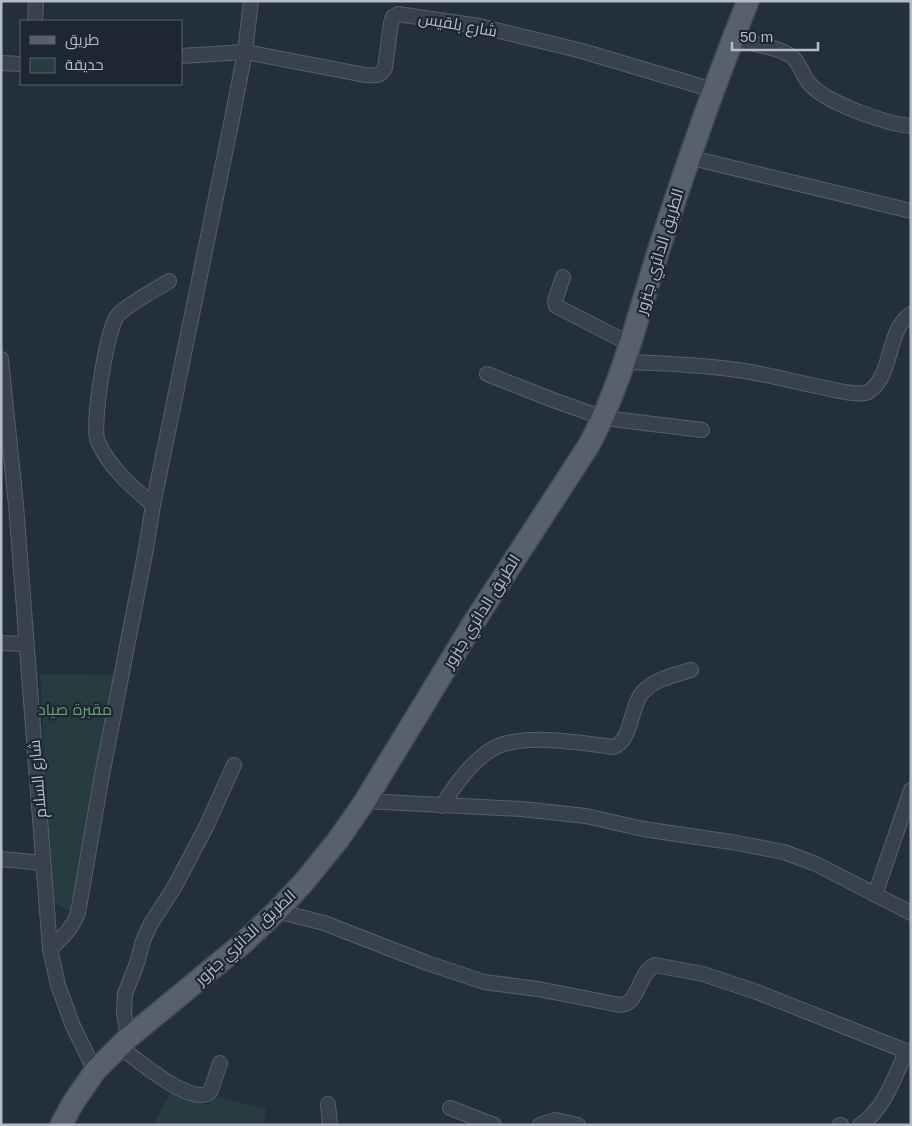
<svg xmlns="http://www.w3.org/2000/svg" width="912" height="1126" viewBox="0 0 912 1126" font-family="Helvetica,Cairo,sans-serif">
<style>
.green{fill:#263c3f}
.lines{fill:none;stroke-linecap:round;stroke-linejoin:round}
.minor-casing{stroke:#565f6c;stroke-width:16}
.primary-casing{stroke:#414a57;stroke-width:24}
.minor{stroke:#38414e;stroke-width:14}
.primary{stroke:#56606e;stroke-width:21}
.labels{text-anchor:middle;stroke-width:4.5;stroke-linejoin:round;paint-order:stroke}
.street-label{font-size:16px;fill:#b4bcc9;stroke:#1d2633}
.park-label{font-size:16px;fill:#6b9a76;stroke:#1d2633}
</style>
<rect width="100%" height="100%" fill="#242f3e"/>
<g class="green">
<polygon points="40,674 113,675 72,913 53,902"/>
<polygon points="171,1092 210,1105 214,1096 266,1109 263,1125 153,1125"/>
</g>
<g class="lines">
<defs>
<g id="minor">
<polyline points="35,21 36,1"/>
<path d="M732 39C748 43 779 47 791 56 801 63 802 76 810 84 826 103 887 124 911 126"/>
<path d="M181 56 245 52 365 75C375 75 379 78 385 68L391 23 393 17 398 14 479 26 582 51 713 90"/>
<polyline points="1,63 21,64"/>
<polyline points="688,157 911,211"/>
<polyline points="563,277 555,301 556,306 630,344"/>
<polyline points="1,359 16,505 50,949 58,985 73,1026 95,1071"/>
<path d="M624 362C664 363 705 365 745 371 769 375 792 381 816 386 827 388 858 397 868 392 894 376 886 329 911 314"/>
<polyline points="487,374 553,400 604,418 702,430"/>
<path d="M153 505C132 487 109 467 98 442 91 428 107 326 118 315 128 304 155 290 169 281"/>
<polyline points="1,643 26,644"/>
<polyline points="365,801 522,809 586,816 643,829 731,842 784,852 816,864 911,913"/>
<path d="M442 806C454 786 470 764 489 751 518 731 580 743 613 747 632 742 630 707 642 693 654 679 674 675 691 670"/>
<polyline points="1,859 43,863"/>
<polyline points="875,895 911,790"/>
<path d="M277 911 324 923 427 963 484 982 538 989 620 1005C639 1005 638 973 655 965L703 974 757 992 911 1053"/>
<path d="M50 949C62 938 72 929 78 913L102 775 146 549 153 505 231 124 245 52 251 1"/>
<polyline points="128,1038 124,1012 125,994 137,963 143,941 150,925 175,886 206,827 234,765"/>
<path d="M120 1047C138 1060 186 1102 207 1094L211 1090 220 1063"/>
<polyline points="328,1104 330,1125"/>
<polyline points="450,1108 494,1125"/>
<polyline points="540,1125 555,1120 578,1125"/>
<polyline points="840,1125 841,1125"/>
<path d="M860 1125C884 1110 895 1076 906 1052"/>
</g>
<path id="primary" d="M61 1125 73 1103 95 1071 128 1038 242 944 277 911 304 882 338 840 365 801 474 622 589 445C622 384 638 315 659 249 686 165 715 83 748 1"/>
</defs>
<use href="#minor" class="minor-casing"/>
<use href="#primary" class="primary-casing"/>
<use href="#minor" class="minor"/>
<use href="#primary" class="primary"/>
</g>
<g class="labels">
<g class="street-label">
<text transform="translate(458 24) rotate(10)" y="6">شارع بلقيس</text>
<text transform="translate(659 251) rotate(-73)" y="6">الطريق الدائري جنزور</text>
<text transform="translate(481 611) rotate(-58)" y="6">الطريق الدائري جنزور</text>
<text transform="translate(37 779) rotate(-95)" y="6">شارع السلام</text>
<text transform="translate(245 937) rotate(-43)" y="6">الطريق الدائري جنزور</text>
</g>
<g class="park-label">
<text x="75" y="715">مقبرة صياد</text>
</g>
</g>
<rect width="912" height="1126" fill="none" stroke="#b4bcc9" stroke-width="5"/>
<rect x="20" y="20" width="162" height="65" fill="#1d2633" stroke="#59626f"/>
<rect x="30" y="36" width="25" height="8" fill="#56606e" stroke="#59626f"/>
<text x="65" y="45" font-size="15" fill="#b4bcc9">طريق</text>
<rect x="30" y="58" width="25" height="15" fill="#263c3f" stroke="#59626f"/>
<text x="65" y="70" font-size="15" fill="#b4bcc9">حديقة</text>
<path d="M732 42v8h86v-8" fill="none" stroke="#b4bcc9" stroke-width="2.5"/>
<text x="740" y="42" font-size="15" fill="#b4bcc9" stroke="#1d2633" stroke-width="4" paint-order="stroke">50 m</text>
</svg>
